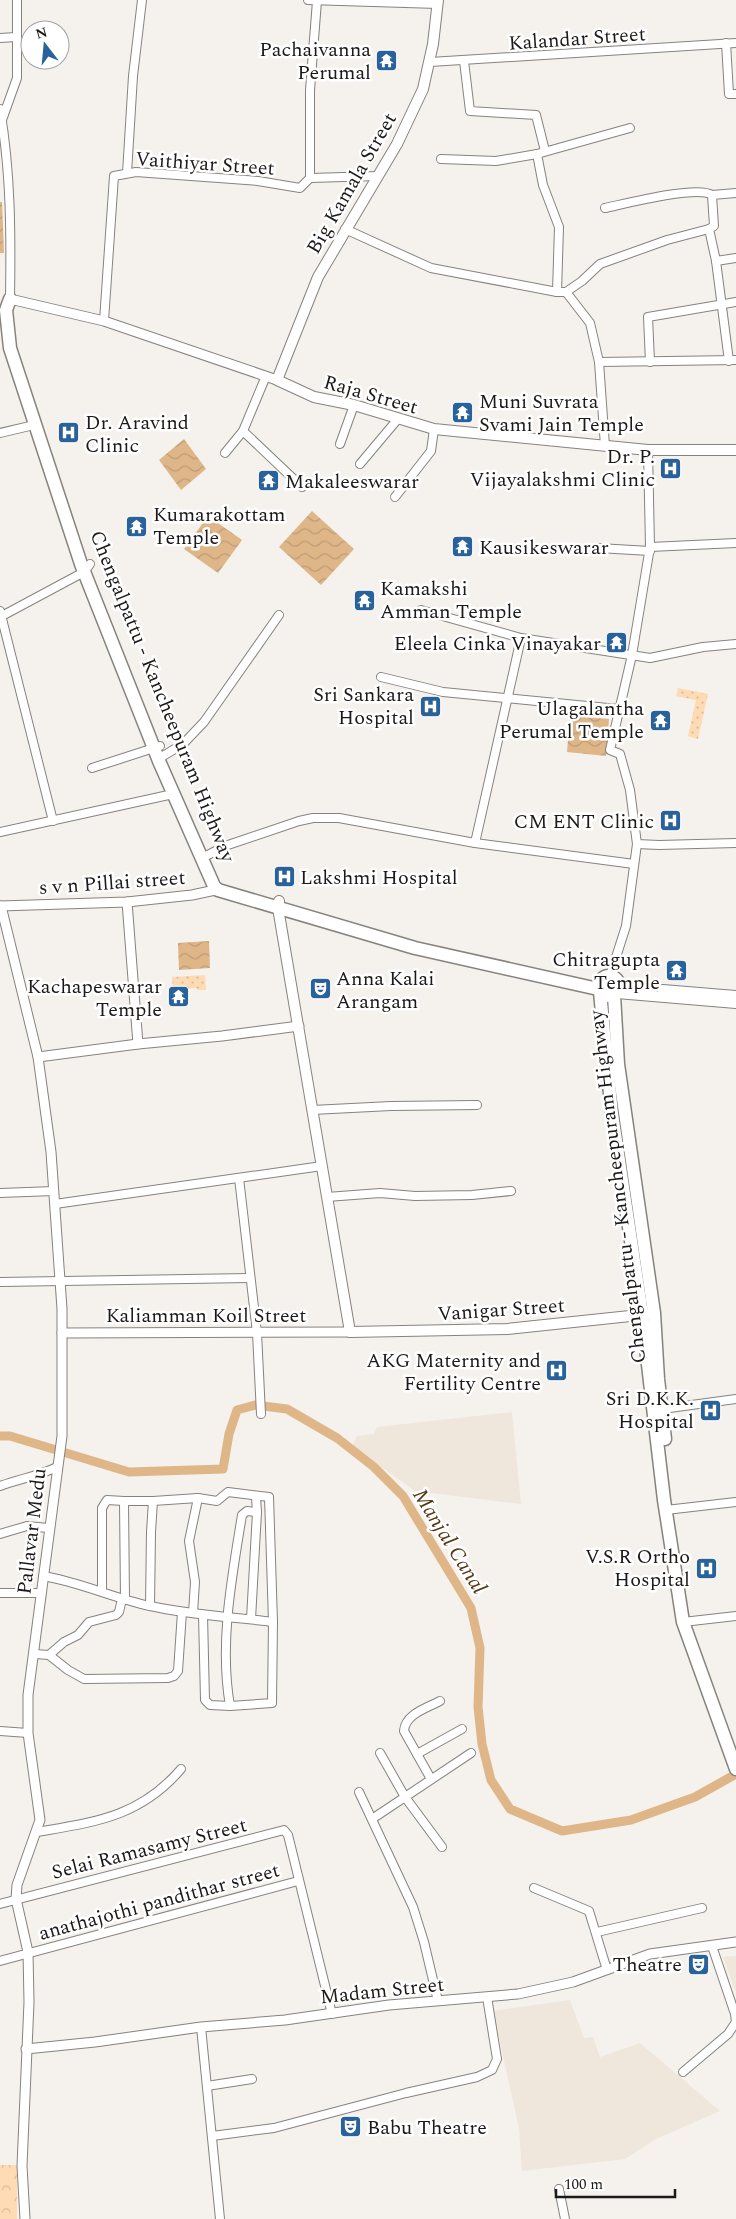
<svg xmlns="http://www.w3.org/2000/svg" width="736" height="2219" viewBox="0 0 736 2219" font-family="Spectral,serif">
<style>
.built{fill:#efe6dc}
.forest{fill:url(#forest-crowns)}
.garden{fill:url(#garden-dots)}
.water{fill:url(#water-waves)}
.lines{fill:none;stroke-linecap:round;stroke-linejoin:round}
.canal{stroke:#deb688;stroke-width:9}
.minor-casing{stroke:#86837f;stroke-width:10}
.tertiary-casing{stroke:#86837f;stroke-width:11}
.secondary-casing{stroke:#86837f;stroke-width:12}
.trunk-casing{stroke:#86837f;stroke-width:15}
.minor{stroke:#fff;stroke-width:8}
.tertiary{stroke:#fff;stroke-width:9}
.secondary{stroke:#fff;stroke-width:10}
.trunk{stroke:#fff;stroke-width:12}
.labels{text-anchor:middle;stroke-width:5;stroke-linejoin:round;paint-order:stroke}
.street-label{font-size:20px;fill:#1c1a19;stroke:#fff}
.poi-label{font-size:20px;fill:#1c1a19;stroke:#fff;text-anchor:end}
.water-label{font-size:21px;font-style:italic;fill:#533814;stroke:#fff}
</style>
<defs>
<pattern id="forest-crowns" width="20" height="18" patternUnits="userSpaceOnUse" patternTransform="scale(1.25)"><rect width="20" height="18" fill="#fedbb3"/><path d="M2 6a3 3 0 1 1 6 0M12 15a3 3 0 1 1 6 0" fill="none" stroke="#d9bb99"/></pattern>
<pattern id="garden-dots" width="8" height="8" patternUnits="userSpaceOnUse" patternTransform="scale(1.25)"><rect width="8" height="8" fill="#fedbb3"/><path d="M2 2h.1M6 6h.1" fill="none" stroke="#d9bb99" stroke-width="1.8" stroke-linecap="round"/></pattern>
<pattern id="water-waves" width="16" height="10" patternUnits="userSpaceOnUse" patternTransform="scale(1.25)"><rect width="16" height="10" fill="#deb688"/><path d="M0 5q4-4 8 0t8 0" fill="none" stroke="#be9c75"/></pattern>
</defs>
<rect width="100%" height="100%" fill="#f5f1ed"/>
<g class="built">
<polygon points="512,1412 521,1504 415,1491 352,1446 357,1436 374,1434 377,1427"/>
<polygon points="736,1956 736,1993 723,1957"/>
<polygon points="570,2000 584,2038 593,2037 600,2057 640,2043 720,2111 656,2139 625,2159 522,2171 519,2128 493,2011"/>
</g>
<rect class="forest" x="0" y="2165" width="17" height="54"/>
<g class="garden">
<polygon points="678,688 708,694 698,739 688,736 696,700 676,696"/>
<polygon points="205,975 206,990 197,990 197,988 173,989 172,977"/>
</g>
<g class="water">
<polygon points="0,202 2,202 4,253 0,253"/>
<polygon points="184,439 206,469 181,490 159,460"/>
<polygon points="312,511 354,549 321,585 279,547"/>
<polygon points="208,516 242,540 218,573 184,549"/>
<polygon points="570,716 609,719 606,756 567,752"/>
<polygon points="209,941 210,968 179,970 178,943"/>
</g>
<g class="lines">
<polyline class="canal" points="0,1436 10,1436 129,1472 223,1469 229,1434 237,1410 255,1405 287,1409 337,1438 374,1467 403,1496 471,1608 480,1648 478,1707 482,1744 491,1780 510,1809 562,1831 631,1820 695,1797 736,1774"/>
<defs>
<g id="minor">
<polyline points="308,0 438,4"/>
<polyline points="0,38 16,37"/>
<polyline points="726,43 729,94 736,94"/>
<polyline points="464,61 470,111 536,115 545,151"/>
<polyline points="430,62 736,43"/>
<path d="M0 109C11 173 11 235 10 299"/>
<polyline points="2,120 17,78 17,0"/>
<polyline points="537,154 543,185 559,227 557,292"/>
<polyline points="441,159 496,161 537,154 630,128"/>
<polyline points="127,173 133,76 142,0"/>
<polyline points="310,178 310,90 317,1"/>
<polyline points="736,193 712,195 714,226 709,229 716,261 736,258"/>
<path d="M605 208C624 204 697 185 712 195"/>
<polyline points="345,229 431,268 557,292 566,292 582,281 600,264 667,240 709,229"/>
<polyline points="716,261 729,361"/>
<polyline points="566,292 590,323 599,362 605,446"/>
<polyline points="104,321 114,176 136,172 258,181 300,188 310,178 377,176"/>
<polyline points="599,362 736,360"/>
<polyline points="650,362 648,317 736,302"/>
<polyline points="243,431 302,487"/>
<polyline points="0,433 34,425"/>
<polyline points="340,444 354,405"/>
<polyline points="648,450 650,547 632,655 610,750 620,754 630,790 637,844 659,845 736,843"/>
<polyline points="225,453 243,431 266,376"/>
<polyline points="360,464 397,420"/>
<polyline points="395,497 431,451 434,429"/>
<polyline points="650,547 736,543"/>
<polyline points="598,548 650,551"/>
<polyline points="421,610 521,638 650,658 703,647 736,644"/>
<polyline points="0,611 53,821"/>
<polyline points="0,617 84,572 90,564"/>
<polyline points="381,677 443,692 618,709"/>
<polyline points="158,759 183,744 204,722 279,615"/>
<polyline points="92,768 160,746"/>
<polyline points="0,832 173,794"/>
<polyline points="475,843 521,638"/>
<polyline points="206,856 225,846 299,821 313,818 339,818 475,843 634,864"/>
<polyline points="610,976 626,926 637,844"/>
<polyline points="312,1110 391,1106 477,1105"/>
<polyline points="239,1178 257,1333 261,1414"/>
<polyline points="0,1193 54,1191"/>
<polyline points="327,1197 380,1193 415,1196 472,1195 511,1191"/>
<polyline points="55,1204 322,1166"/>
<polyline points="0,1282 250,1278"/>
<polyline points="662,1409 736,1399"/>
<path d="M0 1486C19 1479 39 1476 57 1467"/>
<polyline points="666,1510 736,1502"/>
<polyline points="0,1534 27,1526 48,1528"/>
<path d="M43 1576C80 1582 113 1598 150 1606 191 1615 232 1617 273 1622L269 1497 228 1492 217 1501 198 1498 153 1501H124L125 1600"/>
<polyline points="102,1591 102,1508 107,1500 124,1501"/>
<polyline points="0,1593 41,1593"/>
<polyline points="150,1606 151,1532 153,1501"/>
<polyline points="193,1613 195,1582 189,1541 198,1498"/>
<polyline points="203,1615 205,1700 210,1705 230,1706 272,1703 273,1622"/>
<polyline points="251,1619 257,1512 256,1497"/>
<polyline points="683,1622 736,1616"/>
<polyline points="35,1654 49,1655 68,1670 84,1679 168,1678 174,1676 178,1671 182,1612"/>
<polyline points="49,1655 64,1642 78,1635 89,1622 116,1615 119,1612 122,1599"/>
<path d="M230 1706C219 1643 232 1577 242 1515L247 1511 257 1512"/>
<polyline points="0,1731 28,1733"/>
<polyline points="380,1753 405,1797 442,1847"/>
<polyline points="417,1754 462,1729"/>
<path d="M431 1779 404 1731C405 1714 427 1708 440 1701"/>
<polyline points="359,1792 413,1907 424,1942 438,2001"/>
<polyline points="372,1819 471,1753"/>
<path d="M37 1832C95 1822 140 1817 181 1769"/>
<polyline points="534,1888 589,1911 607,1970"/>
<polyline points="0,1904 284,1830 288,1835 332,2014"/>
<polyline points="597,1932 702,1908"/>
<polyline points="0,1961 298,1881"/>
<polyline points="201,2027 220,2219"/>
<polyline points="683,2072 728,2034 736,2022 735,2014 712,1946"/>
<polyline points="207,2086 252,2079"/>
<polyline points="212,2136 274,2128 406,2093 477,2077 492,2070 497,2059 487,1997"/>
<polyline points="559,2189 565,2219"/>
</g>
<g id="tertiary">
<polyline points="10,299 104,321 277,380"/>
<polyline points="127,902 138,1044 222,1036 299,1026"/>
<polyline points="0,906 127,902 192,895 220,889"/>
<polyline points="1,906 38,1057 51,1152 62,1309 62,1436 28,1695 28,1733 40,1820 17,1885 16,1899 28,1952 29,2002 22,2166 25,2219"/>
<polyline points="38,1057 138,1044"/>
<polyline points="62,1333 350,1332"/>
<polyline points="26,2049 95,2042 201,2027 285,2020 389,2005 518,1994 573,1982 650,1954 736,1942"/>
</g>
<g id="secondary">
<polyline points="438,0 433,44 423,89 397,144 318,277 277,380 314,397 354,405 434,429 648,450 736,450"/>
<polyline points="279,901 278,908 350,1332 507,1329 649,1314"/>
<polyline points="663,990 736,996"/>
<polyline points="617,993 736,1003"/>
</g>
<g id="trunk">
<polyline points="10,299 6,310 10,348 81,564 159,761 214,886 218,890 415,948 598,989"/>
<circle cx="609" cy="986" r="10"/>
<polyline points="600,992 612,1114 642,1314 664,1500 683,1622 736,1769"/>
<polyline points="614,995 618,1064 654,1313 658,1379 665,1439"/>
</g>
</defs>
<use href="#minor" class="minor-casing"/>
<use href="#tertiary" class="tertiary-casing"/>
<use href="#secondary" class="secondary-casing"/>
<use href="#trunk" class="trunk-casing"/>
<use href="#minor" class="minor"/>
<use href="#tertiary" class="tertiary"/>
<use href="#secondary" class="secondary"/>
<use href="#trunk" class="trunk"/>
</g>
<defs>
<symbol id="temple-square" viewBox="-11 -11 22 22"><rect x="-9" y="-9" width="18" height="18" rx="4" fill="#29629a" stroke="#fff"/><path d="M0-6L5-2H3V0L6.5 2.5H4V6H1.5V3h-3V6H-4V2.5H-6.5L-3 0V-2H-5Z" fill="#fff"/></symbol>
<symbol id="hospital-square" viewBox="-11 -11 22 22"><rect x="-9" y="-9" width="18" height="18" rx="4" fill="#29629a" stroke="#fff"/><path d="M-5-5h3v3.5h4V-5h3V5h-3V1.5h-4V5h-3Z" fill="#fff"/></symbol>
<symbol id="theatre-square" viewBox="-11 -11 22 22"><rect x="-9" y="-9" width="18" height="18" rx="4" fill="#29629a" stroke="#fff"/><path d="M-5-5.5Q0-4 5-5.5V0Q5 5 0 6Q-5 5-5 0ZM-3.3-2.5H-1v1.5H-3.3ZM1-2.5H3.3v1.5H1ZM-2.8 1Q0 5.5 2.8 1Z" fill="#fff"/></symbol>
</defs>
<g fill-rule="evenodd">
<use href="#temple-square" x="374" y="48" width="25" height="25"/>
<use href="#temple-square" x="450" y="400" width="25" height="25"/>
<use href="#hospital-square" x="56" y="420" width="25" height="25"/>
<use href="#hospital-square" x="658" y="456" width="25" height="25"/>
<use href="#temple-square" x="256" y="468" width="25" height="25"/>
<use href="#temple-square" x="124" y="514" width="25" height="25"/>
<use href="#temple-square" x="450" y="534" width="25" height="25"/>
<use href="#temple-square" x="352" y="588" width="25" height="25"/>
<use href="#temple-square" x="604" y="630" width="25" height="25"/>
<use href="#hospital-square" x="418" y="694" width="25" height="25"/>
<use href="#temple-square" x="648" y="708" width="25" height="25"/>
<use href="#hospital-square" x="658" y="808" width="25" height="25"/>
<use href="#hospital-square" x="272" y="864" width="25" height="25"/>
<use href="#temple-square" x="664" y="958" width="25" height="25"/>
<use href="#theatre-square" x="308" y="976" width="25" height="25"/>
<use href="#temple-square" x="166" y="984" width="25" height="25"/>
<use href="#hospital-square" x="544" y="1358" width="25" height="25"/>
<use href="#hospital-square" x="698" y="1398" width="25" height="25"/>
<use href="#hospital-square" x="694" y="1556" width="25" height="25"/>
<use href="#theatre-square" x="686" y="1952" width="25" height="25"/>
<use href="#theatre-square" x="338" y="2114" width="25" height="25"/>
</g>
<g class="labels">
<g class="street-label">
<text transform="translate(577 38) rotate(-4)" y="7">Kalandar Street</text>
<text transform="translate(205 163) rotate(4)" y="7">Vaithiyar Street</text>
<text transform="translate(351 183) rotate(-60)" y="7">Big Kamala Street</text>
<text transform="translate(371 394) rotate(16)" y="7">Raja Street</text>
<text transform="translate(163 696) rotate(68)" y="7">Chengalpattu - Kancheepuram Highway</text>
<text transform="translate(112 882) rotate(-4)" y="7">s v n Pillai street</text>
<text transform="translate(617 1187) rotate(-97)" y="7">Chengalpattu - Kancheepuram Highway</text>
<text transform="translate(501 1309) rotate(-4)" y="7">Vanigar Street</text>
<text x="206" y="1322">Kaliamman Koil Street</text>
<text transform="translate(31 1531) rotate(-83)" y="7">Pallavar Medu</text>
<text transform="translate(149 1848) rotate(-14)" y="7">Selai Ramasamy Street</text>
<text transform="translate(159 1901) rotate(-15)" y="7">anathajothi pandithar street</text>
<text transform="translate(382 1990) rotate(-6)" y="7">Madam Street</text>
</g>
<g class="poi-label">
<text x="371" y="56">Pachaivanna<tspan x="371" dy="23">Perumal</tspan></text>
<text x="479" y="408" text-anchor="start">Muni Suvrata<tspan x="479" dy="23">Svami Jain Temple</tspan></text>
<text x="85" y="429" text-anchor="start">Dr. Aravind<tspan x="85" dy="23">Clinic</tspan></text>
<text x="655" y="463">Dr. P.<tspan x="655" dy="23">Vijayalakshmi Clinic</tspan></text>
<text x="285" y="488" text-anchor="start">Makaleeswarar</text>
<text x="153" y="521" text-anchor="start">Kumarakottam<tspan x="153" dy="23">Temple</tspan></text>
<text x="479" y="554" text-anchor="start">Kausikeswarar</text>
<text x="380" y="595" text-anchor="start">Kamakshi<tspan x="380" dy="23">Amman Temple</tspan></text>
<text x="601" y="650">Eleela Cinka Vinayakar</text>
<text x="414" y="701">Sri Sankara<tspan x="414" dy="23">Hospital</tspan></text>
<text x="644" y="715">Ulagalantha<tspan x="644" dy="23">Perumal Temple</tspan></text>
<text x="654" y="828">CM ENT Clinic</text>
<text x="300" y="884" text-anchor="start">Lakshmi Hospital</text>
<text x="660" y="966">Chitragupta<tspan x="660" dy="23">Temple</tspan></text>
<text x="336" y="985" text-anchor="start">Anna Kalai<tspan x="336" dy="23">Arangam</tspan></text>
<text x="162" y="993">Kachapeswarar<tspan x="162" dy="23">Temple</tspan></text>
<text x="541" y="1367">AKG Maternity and<tspan x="541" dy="23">Fertility Centre</tspan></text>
<text x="694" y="1405">Sri D.K.K.<tspan x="694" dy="23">Hospital</tspan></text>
<text x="690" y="1563">V.S.R Ortho<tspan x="690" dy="23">Hospital</tspan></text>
<text x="682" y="1971">Theatre</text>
<text x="367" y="2134" text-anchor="start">Babu Theatre</text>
</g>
<g class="water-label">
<text transform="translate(450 1541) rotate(58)" y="7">Manjal Canal</text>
</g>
</g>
<g transform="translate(45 45) rotate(344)"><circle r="24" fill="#ffffff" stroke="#a4a3a3"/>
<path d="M0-4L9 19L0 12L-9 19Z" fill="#29629a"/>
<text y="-8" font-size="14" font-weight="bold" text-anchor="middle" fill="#1c1a19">N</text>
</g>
<path d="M556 2189v8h119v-8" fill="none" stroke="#1c1a19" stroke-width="2.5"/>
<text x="564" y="2189" font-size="15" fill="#1c1a19" stroke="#ffffff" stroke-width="4" paint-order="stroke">100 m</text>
</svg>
